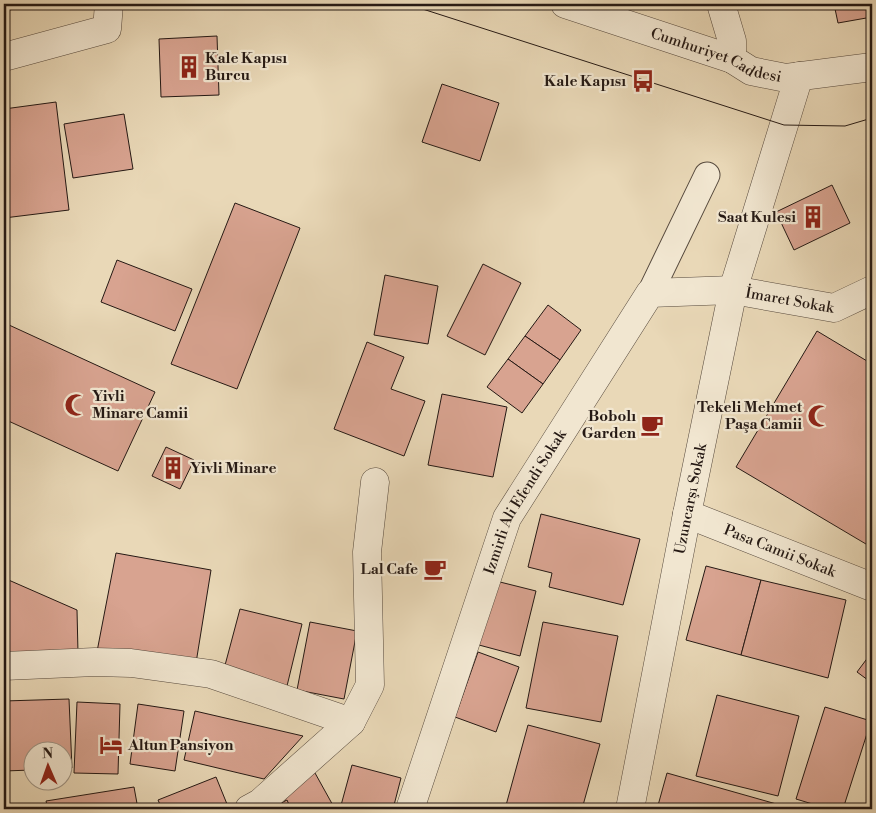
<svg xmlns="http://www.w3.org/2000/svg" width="876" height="813" viewBox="0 0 876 813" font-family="'Libre Bodoni',serif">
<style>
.building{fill:#d8a390;stroke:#251914}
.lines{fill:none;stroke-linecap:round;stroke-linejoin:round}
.lane-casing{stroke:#56493d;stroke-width:27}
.street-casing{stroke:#56493d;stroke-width:29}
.lane{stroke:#f1e6d0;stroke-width:25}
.street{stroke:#f1e6d0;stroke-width:28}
.tram{stroke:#251914;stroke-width:1}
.labels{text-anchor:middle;stroke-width:4.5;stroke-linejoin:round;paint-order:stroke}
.street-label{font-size:15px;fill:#251914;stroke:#f1e6d0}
.poi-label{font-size:15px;font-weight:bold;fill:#251914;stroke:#f1e6d0;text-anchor:end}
</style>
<rect width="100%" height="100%" fill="#e9d8b7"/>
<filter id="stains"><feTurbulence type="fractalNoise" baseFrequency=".004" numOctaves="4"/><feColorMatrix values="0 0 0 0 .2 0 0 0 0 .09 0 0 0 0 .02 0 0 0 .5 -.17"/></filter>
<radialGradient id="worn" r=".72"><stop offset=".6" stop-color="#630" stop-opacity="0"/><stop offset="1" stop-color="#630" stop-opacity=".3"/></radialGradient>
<g class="building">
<polygon points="834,4 870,4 872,17 838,23"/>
<polygon points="217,36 219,95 161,97 159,39"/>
<polygon points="442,84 499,103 480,161 422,142"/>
<polygon points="56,102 69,210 4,218 4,109"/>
<polygon points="124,114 133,169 73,178 64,124"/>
<polygon points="832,185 850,223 794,250 776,212"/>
<polygon points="235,203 300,228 237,389 171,364"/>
<polygon points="117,260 192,289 175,331 101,302"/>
<polygon points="483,264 521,283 485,355 447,336"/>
<polygon points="385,275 438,286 428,344 374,335"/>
<polygon points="548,305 581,330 560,360 525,336"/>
<polygon points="9,325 155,392 118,471 4,419 4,336"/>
<polygon points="817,331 872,364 871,547 736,467"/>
<polygon points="525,336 560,360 543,384 508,359"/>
<polygon points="367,342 404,357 391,389 425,401 404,456 334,429"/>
<polygon points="508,359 543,384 522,413 487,387"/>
<polygon points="442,394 507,407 493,477 428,465"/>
<polygon points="166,447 194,460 180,489 152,476"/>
<polygon points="541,514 640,539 623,605 549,587 552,573 528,567"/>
<polygon points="116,553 211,570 196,663 95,662"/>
<polygon points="706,566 761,580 741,655 686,640"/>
<polygon points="4,578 77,610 78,653 4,655"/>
<polygon points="761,580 846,600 828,678 741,655"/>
<polygon points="496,581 536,591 520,656 479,645"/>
<polygon points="240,609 302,624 287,686 224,669"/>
<polygon points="310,622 357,631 344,699 297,690"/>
<polygon points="543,622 618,636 601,722 526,708"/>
<polygon points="478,652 519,667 496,732 455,717"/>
<polygon points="872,652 872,683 857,672"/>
<polygon points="717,695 799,716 778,796 696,776"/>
<polygon points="69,699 72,768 62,769 62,750 32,750 32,770 4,771 4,701"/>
<polygon points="77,702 120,704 118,774 74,773"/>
<polygon points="138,704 184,711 175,771 130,764"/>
<polygon points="825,707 871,721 843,809 829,809 796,799"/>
<polygon points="195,711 303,736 264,779 184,760"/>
<polygon points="528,725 600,744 582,809 505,809"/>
<polygon points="352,765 401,778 393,809 340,809"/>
<polygon points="315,773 335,809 291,809 280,793"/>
<polygon points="667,773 794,809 657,809"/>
<polygon points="216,777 229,809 162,809 158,800"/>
<polygon points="134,787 138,809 48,809 46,801"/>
<polygon points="287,800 291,809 270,809"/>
</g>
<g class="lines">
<defs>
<polyline id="lane" points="650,293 707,175"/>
<g id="street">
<path id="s1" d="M565 4 732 59 751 71 786 78 872 67"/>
<polyline points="721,4 732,41 732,59"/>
<polyline points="4,57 107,29 109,4"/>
<path id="s2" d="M687 514 872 587"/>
<polyline points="4,666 95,662 131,663 211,674 351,722"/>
<polyline points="249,809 260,803 351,722 370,685 367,552 375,482"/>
<path id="s3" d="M410 809 507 518 650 293 733 290 834 308 872 290"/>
<path id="s4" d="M630 809 687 514 733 290 799 76"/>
</g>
</defs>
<use href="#lane" class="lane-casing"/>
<use href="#street" class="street-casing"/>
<use href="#lane" class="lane"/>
<use href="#street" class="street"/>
<g class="tram">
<polyline points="407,4 784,125 845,126 872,118"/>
<polyline points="4,11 41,4"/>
</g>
</g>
<defs>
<symbol id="building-bare" viewBox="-9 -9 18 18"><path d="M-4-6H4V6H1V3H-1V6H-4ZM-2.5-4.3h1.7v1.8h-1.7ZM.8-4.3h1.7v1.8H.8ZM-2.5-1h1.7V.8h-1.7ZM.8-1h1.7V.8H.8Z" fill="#8f2418" stroke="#f1e6d0" stroke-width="2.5" paint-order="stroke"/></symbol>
<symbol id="bus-bare" viewBox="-9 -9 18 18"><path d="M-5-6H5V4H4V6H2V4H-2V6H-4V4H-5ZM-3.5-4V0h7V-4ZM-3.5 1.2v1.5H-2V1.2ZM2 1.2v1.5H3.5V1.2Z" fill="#8f2418" stroke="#f1e6d0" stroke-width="2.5" paint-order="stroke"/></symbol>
<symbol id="mosque-bare" viewBox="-9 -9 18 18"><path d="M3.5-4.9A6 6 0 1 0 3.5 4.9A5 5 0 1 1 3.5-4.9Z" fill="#8f2418" stroke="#f1e6d0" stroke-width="2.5" paint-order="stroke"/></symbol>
<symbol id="cafe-bare" viewBox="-9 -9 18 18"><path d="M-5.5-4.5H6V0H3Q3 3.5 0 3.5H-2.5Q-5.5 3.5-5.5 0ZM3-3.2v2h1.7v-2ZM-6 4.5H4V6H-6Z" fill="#8f2418" stroke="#f1e6d0" stroke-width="2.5" paint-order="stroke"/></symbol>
<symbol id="hotel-bare" viewBox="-9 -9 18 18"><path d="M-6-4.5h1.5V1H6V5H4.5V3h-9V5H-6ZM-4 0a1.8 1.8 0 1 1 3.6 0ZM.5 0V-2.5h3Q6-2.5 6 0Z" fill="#8f2418" stroke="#f1e6d0" stroke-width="2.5" paint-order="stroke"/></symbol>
</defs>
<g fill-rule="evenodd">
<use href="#building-bare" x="173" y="51" width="32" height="32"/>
<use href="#bus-bare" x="627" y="65" width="32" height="32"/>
<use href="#building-bare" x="797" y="201" width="32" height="32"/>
<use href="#mosque-bare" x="60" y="389" width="32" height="32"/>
<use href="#mosque-bare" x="803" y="400" width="32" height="32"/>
<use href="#cafe-bare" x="636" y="409" width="32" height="32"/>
<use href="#building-bare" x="157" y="452" width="32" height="32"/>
<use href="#cafe-bare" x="419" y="553" width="32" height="32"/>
<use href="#hotel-bare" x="95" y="729" width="32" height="32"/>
</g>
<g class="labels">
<g class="street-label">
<text dy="5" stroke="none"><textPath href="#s1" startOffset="160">Cumhuriyet Caddesi</textPath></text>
<text dy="5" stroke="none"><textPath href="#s3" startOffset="714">İmaret Sokak</textPath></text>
<text dy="5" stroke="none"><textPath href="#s4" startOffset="316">Uzuncarşı Sokak</textPath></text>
<text dy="5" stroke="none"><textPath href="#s3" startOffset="329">Izmirli Ali Efendi Sokak</textPath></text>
<text dy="5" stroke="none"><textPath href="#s2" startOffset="100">Pasa Camii Sokak</textPath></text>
</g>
<g class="poi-label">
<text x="205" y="63" text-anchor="start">Kale Kapısı<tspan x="205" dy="17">Burcu</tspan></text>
<text x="626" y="86">Kale Kapısı</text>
<text x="796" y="222">Saat Kulesi</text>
<text x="92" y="401" text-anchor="start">Yivli<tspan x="92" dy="17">Minare Camii</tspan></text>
<text x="802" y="412">Tekeli Mehmet<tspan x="802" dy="17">Paşa Camii</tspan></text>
<text x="636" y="421">Bobolı<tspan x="636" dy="17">Garden</tspan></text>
<text x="190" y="473" text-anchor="start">Yivli Minare</text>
<text x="418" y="574">Lal Cafe</text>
<text x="128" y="750" text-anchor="start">Altun Pansiyon</text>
</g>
</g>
<rect width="876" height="813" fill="none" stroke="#e9d8b7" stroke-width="20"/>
<rect x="5" y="5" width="866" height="803" fill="none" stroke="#251914" stroke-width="2.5"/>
<rect x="10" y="10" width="856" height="793" fill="none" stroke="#251914"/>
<g transform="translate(48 766) rotate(358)"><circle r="24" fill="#f1e6d0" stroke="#9f9485"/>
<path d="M0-4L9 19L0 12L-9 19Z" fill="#8f2418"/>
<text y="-8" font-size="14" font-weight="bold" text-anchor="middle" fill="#251914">N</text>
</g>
<rect width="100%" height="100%" filter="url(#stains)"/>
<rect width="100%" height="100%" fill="url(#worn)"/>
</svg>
